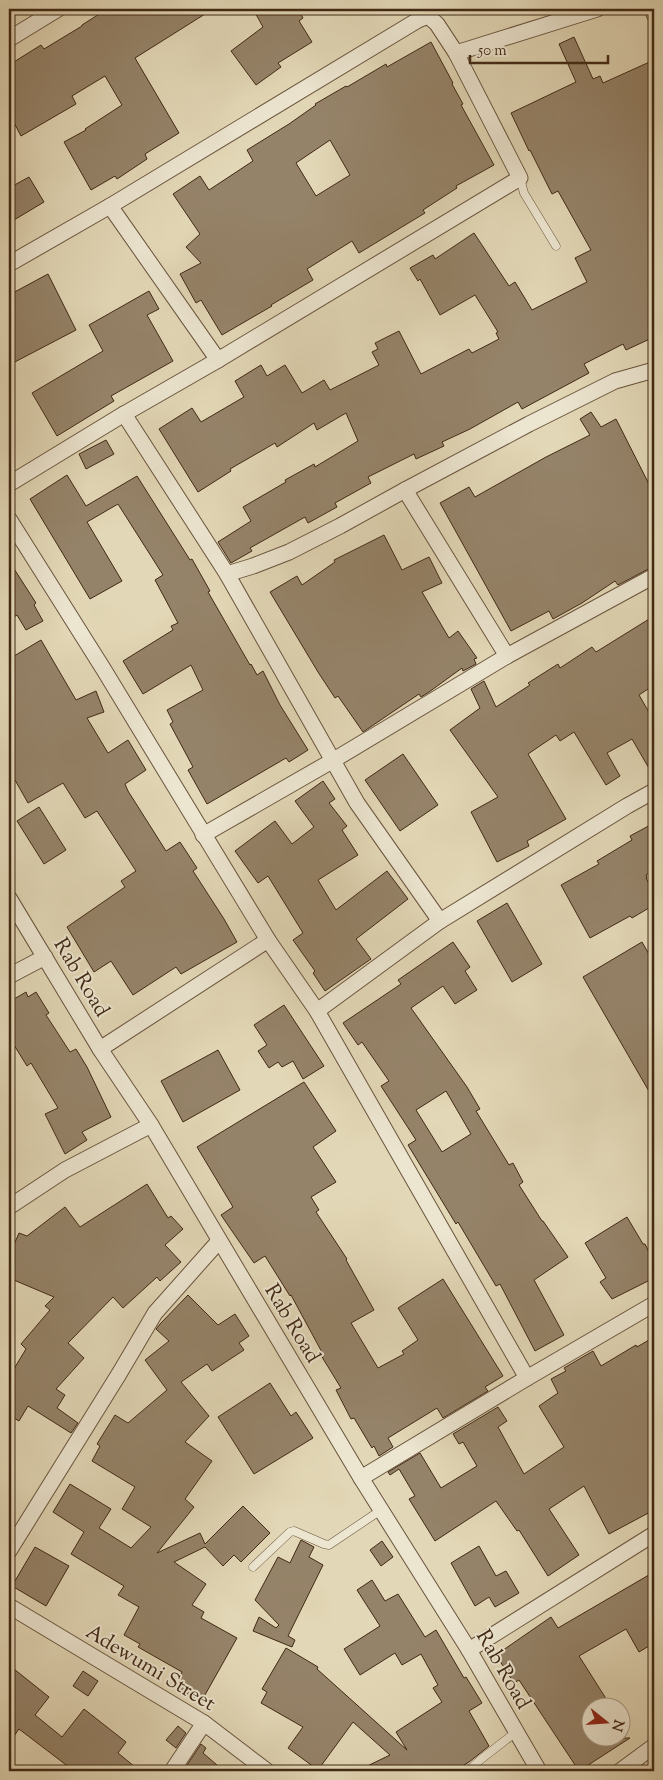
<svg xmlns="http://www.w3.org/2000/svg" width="663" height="1780" viewBox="0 0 663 1780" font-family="'Sorts Mill Goudy',serif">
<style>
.building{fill:#958369;stroke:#412915;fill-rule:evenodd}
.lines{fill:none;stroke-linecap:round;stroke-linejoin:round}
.service-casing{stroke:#69543d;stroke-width:9}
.minor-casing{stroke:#69543d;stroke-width:17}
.service{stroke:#ece5d0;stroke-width:8}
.minor{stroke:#ece5d0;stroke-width:15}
.labels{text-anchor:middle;stroke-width:4;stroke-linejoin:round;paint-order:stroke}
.street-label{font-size:21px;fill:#412915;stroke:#ece5d0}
</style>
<rect width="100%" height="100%" fill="#e2d7b6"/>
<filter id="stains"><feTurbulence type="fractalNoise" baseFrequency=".004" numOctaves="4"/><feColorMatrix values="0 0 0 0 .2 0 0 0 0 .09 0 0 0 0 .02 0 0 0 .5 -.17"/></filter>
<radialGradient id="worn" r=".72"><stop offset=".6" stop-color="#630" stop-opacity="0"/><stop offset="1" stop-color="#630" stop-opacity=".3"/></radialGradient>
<g class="building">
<polygon points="107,9 213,9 135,58 179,133 145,154 147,159 117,179 115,176 91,190 64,142 86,130 85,129 122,105 105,76 72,96 76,104 21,136 9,113 9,65 41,45 44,49 82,26 82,25"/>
<polygon points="253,9 298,9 303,18 299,21 312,42 278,63 281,67 256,85 231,51 263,27"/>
<polygon points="574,37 593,79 600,76 603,83 654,60 654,337 626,350 623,344 584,364 589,373 522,409 518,402 470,429 442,442 444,446 416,459 414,454 368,477 371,483 335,503 337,507 308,523 305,517 250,548 252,551 231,563 218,542 251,521 243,507 286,482 285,480 314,464 315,467 358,441 346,413 317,430 314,423 277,447 275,443 230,469 231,471 198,492 159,429 192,408 201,422 244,397 235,381 261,365 267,376 285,365 302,393 324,380 330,390 379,365 372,352 378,349 375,343 399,331 421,374 469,349 472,353 499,339 496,333 498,332 475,295 440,315 420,279 418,281 410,268 433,255 435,259 474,233 509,286 515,282 532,310 587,282 575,258 591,250 558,191 552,194 530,150 529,151 511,113 576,82 559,44"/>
<path d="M431 42 453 83 452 84 463 104 461 105 494 165 456 186 457 188 423 210 425 213 359 253 352 241 307 269 313 280 271 305 272 306 222 335 201 300 196 303 180 274 201 263 186 247 200 234 173 194 200 176 209 190 253 161 247 150 289 124 316 105 315 104 346 86 347 87 386 64 387 67ZM330 140 350 175 316 196 296 163Z"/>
<polygon points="29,177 44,202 9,223 9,188"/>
<polygon points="48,274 76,330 9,365 9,346 15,343 9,329 9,295"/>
<polygon points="149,291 159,309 147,315 173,361 111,396 114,401 57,436 32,393 103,351 89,325"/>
<polygon points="591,412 601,427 616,419 654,494 654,566 618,585 615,581 582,603 553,619 549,611 511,631 440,503 469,487 475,497 546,457 590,435 580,419"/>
<polygon points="106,440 114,454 86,469 79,454"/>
<polygon points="67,475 86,506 137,476 190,560 192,559 210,591 208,592 250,665 251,664 257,675 263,671 280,705 308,750 289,762 286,758 207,804 188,770 193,767 170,724 173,722 167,710 203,690 191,665 143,694 123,661 173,630 171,626 178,623 155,580 163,575 118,504 87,522 122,581 90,599 30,499"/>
<polygon points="384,535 402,570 429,557 442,583 422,592 449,638 458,631 477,658 474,659 476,664 463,671 462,668 429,692 421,697 419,694 363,732 338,696 335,698 318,672 270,592 297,576 302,585 335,562 334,560"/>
<polygon points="9,561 36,603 34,605 43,621 26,630 17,615 9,620"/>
<polygon points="654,616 654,685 639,695 654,721 654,777 632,739 607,753 620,776 606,785 574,732 560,741 556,735 528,754 566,819 527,841 529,846 497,862 471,812 498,797 450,730 480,708 471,689 484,681 496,707 530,685 528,683 558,664 560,668 592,647 596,652"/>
<polygon points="41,640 76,700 96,691 104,712 87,718 108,753 128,740 146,770 125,784 128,791 166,851 180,842 197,868 193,871 224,919 237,942 181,974 176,967 133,995 111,961 94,972 67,927 125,887 121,881 136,871 97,811 85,818 63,783 28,803 15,780 9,784 9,659"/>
<polygon points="403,754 438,805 400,831 365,780"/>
<polygon points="323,781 335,799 329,803 347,826 342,830 358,855 318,880 336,910 387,871 408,899 356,939 371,959 325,991 313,973 315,971 293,940 303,933 268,876 258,883 235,851 275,821 292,844 314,827 295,801"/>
<polygon points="39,807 66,850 44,864 17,821"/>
<polygon points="654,823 654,870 646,875 647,878 646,878 654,893 654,905 632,918 630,916 590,938 561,885 599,864 597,861 632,840 630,836"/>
<polygon points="507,903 542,964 512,982 477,921"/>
<path d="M453 942 470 967 465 971 477 990 455 1004 443 986 411 1008 467 1087 480 1109 476 1111 509 1165 513 1163 523 1182 519 1185 542 1221H543L568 1257 534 1280 564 1335 535 1351 500 1284 496 1286 458 1222 456 1224 408 1145 416 1140 381 1086 389 1081 362 1042 358 1045 343 1023 401 984 398 980ZM446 1091 471 1134 442 1152 416 1110Z"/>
<polygon points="642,942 654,963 654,1100 583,977"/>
<polygon points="26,992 28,997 36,992 49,1013 46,1015 70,1052 76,1049 87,1067 111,1117 82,1132 87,1140 65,1154 45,1114 58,1108 31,1063 27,1066 9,1037 9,1002"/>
<polygon points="284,1005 324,1066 303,1079 293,1061 282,1067 278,1062 269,1068 258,1051 267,1045 254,1025"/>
<polygon points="218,1050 240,1090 183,1122 161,1081"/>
<polygon points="304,1082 336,1131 313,1147 336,1182 311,1197 319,1210 316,1212 347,1259 346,1260 374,1310 351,1323 378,1368 404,1354 402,1351 418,1340 398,1308 443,1279 503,1376 485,1387 488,1391 443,1418 437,1408 388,1438 393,1447 379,1456 374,1446 372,1448 354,1418 351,1419 336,1390 341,1388 322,1357 324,1356 291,1295 290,1296 265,1256 254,1263 221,1215 233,1207 197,1147"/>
<polygon points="147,1184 168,1218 171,1216 183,1229 165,1245 181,1262 160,1281 157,1277 123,1308 113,1297 68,1343 84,1358 56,1389 65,1395 57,1408 78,1423 71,1433 28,1406 19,1421 9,1415 9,1377 26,1349 21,1344 50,1310 45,1306 54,1297 9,1278 9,1256 19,1233 27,1236 65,1207 80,1227"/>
<polygon points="627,1217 643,1244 645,1244 654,1263 654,1278 612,1299 600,1282 606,1278 585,1243"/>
<polygon points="188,1295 218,1325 235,1314 249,1336 239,1343 244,1350 212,1371 207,1364 181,1382 209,1416 185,1442 212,1461 185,1499 194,1507 157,1553 200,1533 205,1544 243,1506 270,1533 241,1562 234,1555 223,1566 205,1547 174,1562 206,1584 192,1605 204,1612 201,1618 237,1638 201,1702 174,1686 182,1672 138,1647 140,1644 124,1635 139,1607 118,1595 124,1586 71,1554 84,1532 53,1512 70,1484 111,1509 99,1528 131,1548 151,1527 122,1509 135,1487 92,1461 100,1446 97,1444 115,1415 128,1423 167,1390 145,1360 169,1341 156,1329 160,1324"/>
<polygon points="654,1337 654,1510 609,1534 584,1486 549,1509 579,1555 548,1576 519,1530 517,1531 496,1501 435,1541 409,1499 415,1496 399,1469 390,1475 388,1472 420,1453 441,1488 477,1466 463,1442 459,1444 453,1434 498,1407 507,1421 498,1427 524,1474 564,1447 539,1406 558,1393 551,1379 566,1371 564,1368 593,1351 601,1366 636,1345 637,1347"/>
<polygon points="270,1383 291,1416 296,1412 313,1438 254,1474 218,1417"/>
<polygon points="301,1540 314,1547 309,1557 323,1565 288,1636 295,1640 292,1647 253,1631 259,1617 276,1628 279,1625 255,1600 278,1557 290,1563"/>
<polygon points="382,1541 393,1557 381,1566 370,1550"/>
<polygon points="479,1546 496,1576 506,1571 519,1593 495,1607 489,1597 475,1606 451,1563"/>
<polygon points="35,1547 69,1566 46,1606 12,1586"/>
<polygon points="654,1572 654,1643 639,1652 626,1629 579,1656 612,1708 590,1708 590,1738 630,1738 579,1771 519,1680 514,1683 496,1655 551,1617 558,1628"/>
<polygon points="372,1580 385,1601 398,1594 425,1637 436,1630 464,1678 466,1677 482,1703 469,1711 489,1746 469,1762 454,1771 357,1771 390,1755 353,1722 318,1770 288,1748 303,1727 261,1703 267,1692 262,1689 286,1648 318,1667 317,1669 407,1750 396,1732 442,1702 433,1688 438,1685 421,1654 402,1665 395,1653 360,1675 344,1649 380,1626 357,1590"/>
<polygon points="9,1665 49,1697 35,1715 62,1737 84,1709 126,1742 118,1753 140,1771 74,1771 19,1729 9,1743"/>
<polygon points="83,1671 98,1681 88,1696 73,1686"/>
<polygon points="178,1726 186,1733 176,1748 166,1740"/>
<polygon points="201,1744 206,1748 203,1753 224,1771 189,1771 185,1768"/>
</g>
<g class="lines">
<defs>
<g id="service">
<polyline points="520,178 524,193 556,246"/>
<polyline points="253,1567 290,1532 294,1531 324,1544 329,1545 381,1510"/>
<polyline points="468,1771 480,1760 516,1732"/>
</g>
<g id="minor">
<polyline points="652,9 654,14"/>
<polyline points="9,39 58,9"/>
<polyline points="456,53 597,9"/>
<polyline points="110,206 218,360"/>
<polyline points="9,264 110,206 418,20 428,16 437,24 456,53 520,178 218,360 124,414 9,484"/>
<polyline points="124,414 227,574 357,803 440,921"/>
<polyline points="405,490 507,656"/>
<polyline points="9,519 104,670 268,940 317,1011 527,1378"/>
<polyline points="227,574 253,566 289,552 340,526 405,490 529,424 615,381 654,370"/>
<polyline points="203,835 332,761 507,656 654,576"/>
<polyline points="9,898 100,1049 151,1125 361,1478 469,1650 539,1771"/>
<polyline points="9,976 45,957"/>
<polyline points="317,1011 440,921 627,806 654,791"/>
<polyline points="100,1049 268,940"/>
<polyline points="9,1207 65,1170 151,1125"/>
<polyline points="361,1478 527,1378 654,1304"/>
<polyline points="9,1551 119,1374 155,1313 219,1241"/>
<polyline points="9,1606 204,1723 267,1771"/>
<polyline points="469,1650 654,1534"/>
<polyline points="172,1771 204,1723"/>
<polyline points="620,1771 654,1746"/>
</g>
</defs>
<use href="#service" class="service-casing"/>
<use href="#minor" class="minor-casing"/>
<use href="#service" class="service"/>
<use href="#minor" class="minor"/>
</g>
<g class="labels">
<g class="street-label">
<text transform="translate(82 977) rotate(59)" y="7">Rab Road</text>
<text transform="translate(293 1323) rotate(59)" y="7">Rab Road</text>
<text transform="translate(151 1667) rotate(31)" y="7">Adewumi Street</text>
<text transform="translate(504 1669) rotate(60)" y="7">Rab Road</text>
</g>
</g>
<rect width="663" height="1780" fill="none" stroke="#e2d7b6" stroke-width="30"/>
<rect x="10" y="10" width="643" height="1760" fill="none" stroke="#412915" stroke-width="2.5"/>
<rect x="15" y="15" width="633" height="1750" fill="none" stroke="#412915"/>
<g transform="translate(606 1722) rotate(107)"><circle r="24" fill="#ece5d0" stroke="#a89a85"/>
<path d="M0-4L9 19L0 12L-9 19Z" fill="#8f2418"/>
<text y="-8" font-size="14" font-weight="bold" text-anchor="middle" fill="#412915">N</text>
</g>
<path d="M470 55v8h138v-8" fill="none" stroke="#412915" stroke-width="2.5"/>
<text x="478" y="55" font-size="15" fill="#412915" stroke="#ece5d0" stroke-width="4" paint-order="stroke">50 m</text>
<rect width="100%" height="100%" filter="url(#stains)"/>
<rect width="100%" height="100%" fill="url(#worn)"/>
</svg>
